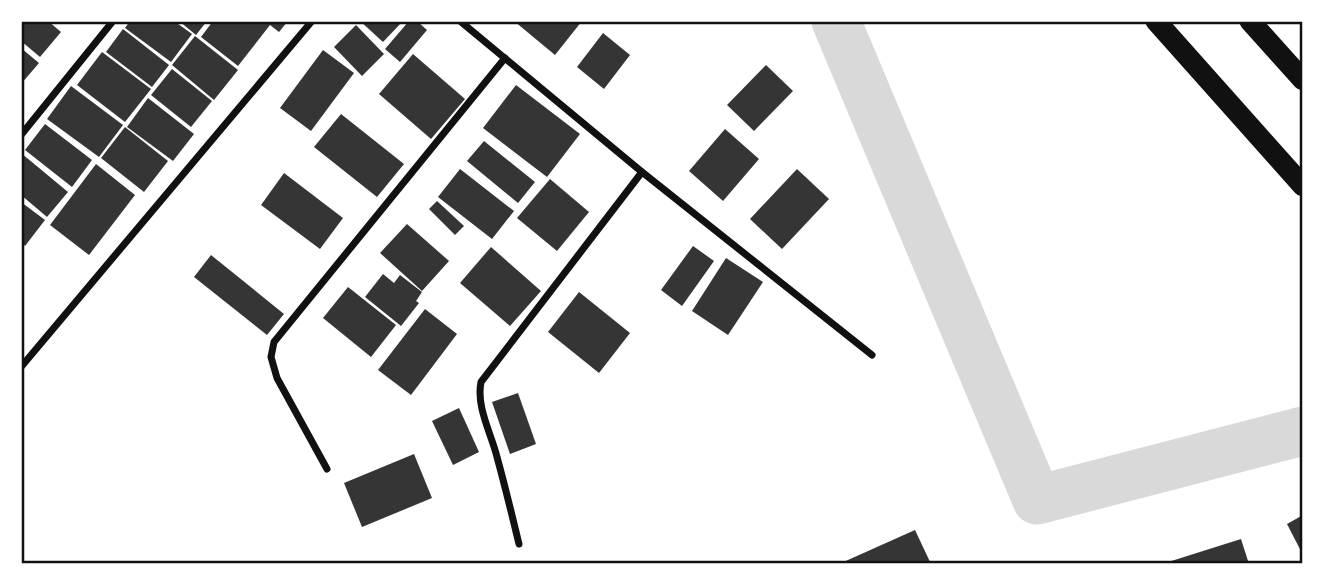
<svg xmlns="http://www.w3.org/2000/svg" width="1324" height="585" viewBox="0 0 1324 585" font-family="Poppins,sans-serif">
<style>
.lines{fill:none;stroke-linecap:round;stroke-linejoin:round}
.river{stroke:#d9d9d9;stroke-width:49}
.building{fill:#353535}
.minor{stroke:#111;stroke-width:7}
.motorway{stroke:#111;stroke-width:21}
.neatline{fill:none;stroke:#111;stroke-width:2.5}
</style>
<rect width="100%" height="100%" fill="#fff"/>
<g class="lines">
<polyline class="river" points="836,21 1037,500 1303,431"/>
</g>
<g class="building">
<polygon points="21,21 48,21 61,32 40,57 21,41"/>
<polygon points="130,21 174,21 192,34 171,62 125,28"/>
<polygon points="179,21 207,21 196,35"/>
<polygon points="213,21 288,21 279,32 270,25 238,66 201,37"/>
<polygon points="360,21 403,21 383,42"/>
<polygon points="409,21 417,21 427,30 400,62 385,49"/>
<polygon points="514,21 582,21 555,55"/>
<polygon points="356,25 384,54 362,76 334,47"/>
<polygon points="123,29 169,65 152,87 106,52"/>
<polygon points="603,33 630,55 604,89 577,67"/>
<polygon points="195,36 238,70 214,100 172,65"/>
<polygon points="21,48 39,63 21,84"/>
<polygon points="323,50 354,73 311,131 280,108"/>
<polygon points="102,52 151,89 125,122 77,85"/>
<polygon points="413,54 465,99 431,139 379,94"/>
<polygon points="766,65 793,91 754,131 727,105"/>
<polygon points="172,69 212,101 191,127 151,95"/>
<polygon points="516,85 580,134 547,177 483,128"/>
<polygon points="71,86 123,125 99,157 47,119"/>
<polygon points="148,98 194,134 173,161 127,127"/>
<polygon points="341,114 404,164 377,197 314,147"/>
<polygon points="45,124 92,160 72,187 25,150"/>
<polygon points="125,127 168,161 144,192 101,158"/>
<polygon points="725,129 759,159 723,201 689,171"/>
<polygon points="484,141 535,182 518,203 467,161"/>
<polygon points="21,153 68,192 47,217 21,195"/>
<polygon points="96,164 135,195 89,255 50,225"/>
<polygon points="460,169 514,211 492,239 438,197"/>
<polygon points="797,169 829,199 782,249 750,219"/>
<polygon points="284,173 343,218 320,249 261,205"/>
<polygon points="550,179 589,212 557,251 517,218"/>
<polygon points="437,201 464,226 455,235 429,209"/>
<polygon points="21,202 45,220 25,246 21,242"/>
<polygon points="407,224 449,261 422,291 380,253"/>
<polygon points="693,246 714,261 682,306 661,290"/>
<polygon points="491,247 541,291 510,326 460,283"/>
<polygon points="211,255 284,314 267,335 194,277"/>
<polygon points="726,258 763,282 728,335 692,311"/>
<polygon points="383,274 394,283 400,275 422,292 416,301 419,303 401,326 365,297"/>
<polygon points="348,287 396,325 371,357 323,318"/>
<polygon points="579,292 630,333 599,373 548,332"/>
<polygon points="425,309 457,334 411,395 378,370"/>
<polygon points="518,393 536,444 510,454 492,402"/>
<polygon points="459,408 479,452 453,465 432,421"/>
<polygon points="414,454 432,498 362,527 344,483"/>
<polygon points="1303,515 1303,555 1287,524"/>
<polygon points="915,530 931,564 839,564"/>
<polygon points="1241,539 1249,564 1165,564 1165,563"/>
</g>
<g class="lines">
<g class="minor">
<polyline points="460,21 642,172 872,355"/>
<polyline points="21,135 113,21"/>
<polyline points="21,367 312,21"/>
<polyline points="327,469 277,378 271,357 274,342 505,58"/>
<path d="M519 544C512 515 505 486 497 457 491 433 476 407 481 382L642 172"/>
</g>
<g class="motorway">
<polyline points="1156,21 1303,186"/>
<polyline points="1250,21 1303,80"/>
</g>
</g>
<rect width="1324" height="585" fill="none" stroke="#ffffff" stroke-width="46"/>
<rect x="23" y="23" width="1278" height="539" class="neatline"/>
</svg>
